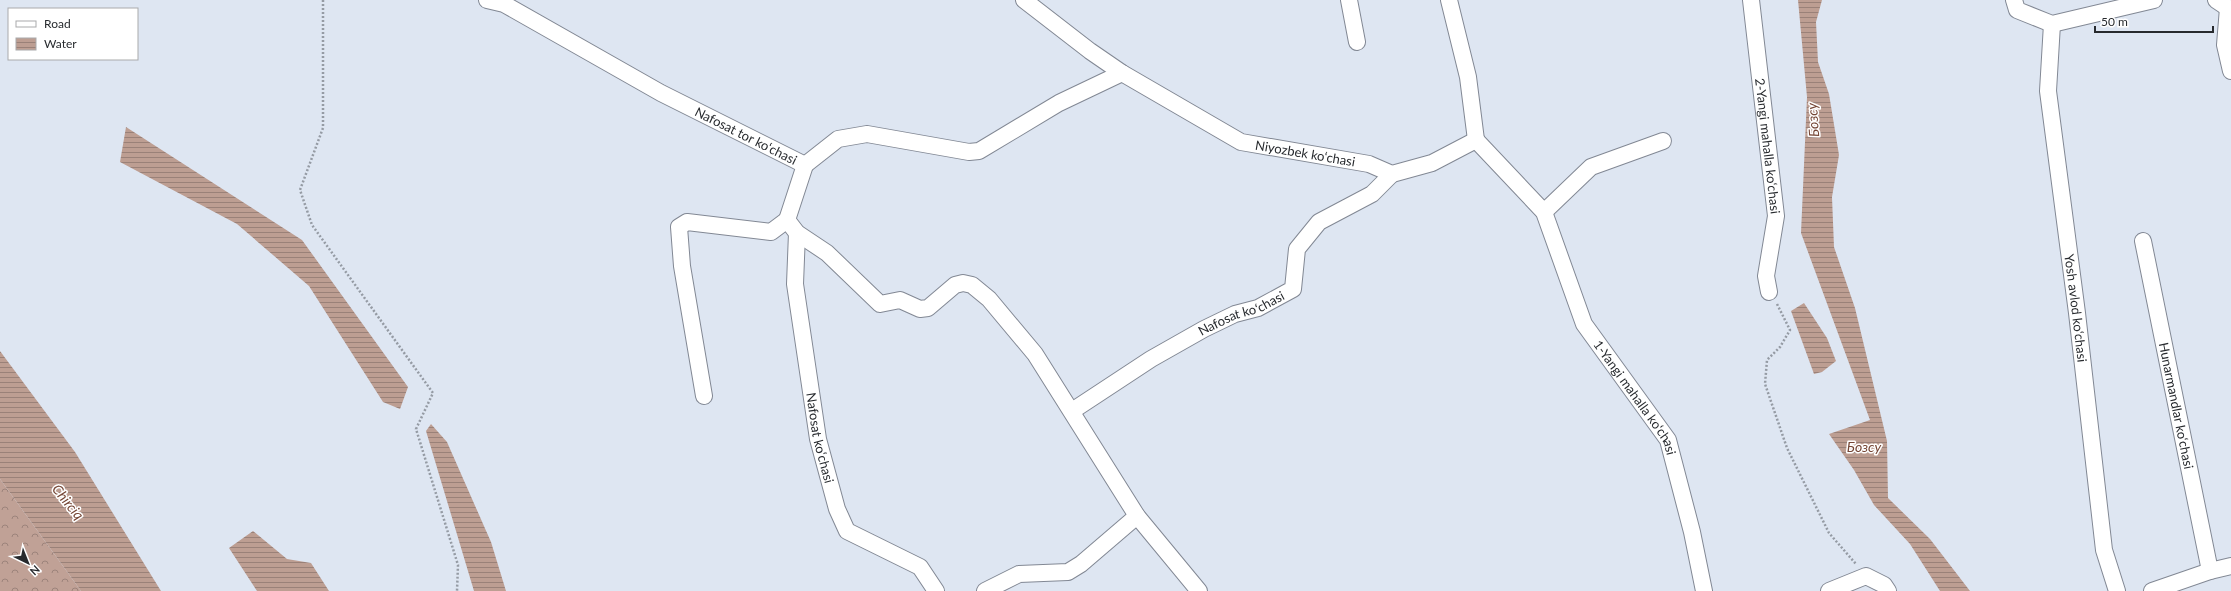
<svg xmlns="http://www.w3.org/2000/svg" width="2231" height="591" viewBox="0 0 2231 591" font-family="Lato,sans-serif">
<style>
.forest{fill:url(#forest-crowns)}
.water{fill:url(#water-rules)}
.lines{fill:none;stroke-linecap:round;stroke-linejoin:round}
.minor-casing{stroke:#828894;stroke-width:18}
.path{stroke:#959ba4;stroke-width:2.5;stroke-dasharray:2 2;stroke-linecap:butt}
.minor{stroke:#fff;stroke-width:16}
.labels{text-anchor:middle;stroke-width:3;stroke-linejoin:round;paint-order:stroke}
.street-label{font-size:13px;fill:#272a2e;stroke:#fff}
.water-label{font-size:14px;font-style:italic;fill:#744534;stroke:#fff}
</style>
<defs>
<pattern id="forest-crowns" width="20" height="18" patternUnits="userSpaceOnUse"><rect width="20" height="18" fill="#c0a196"/><path d="M2 6a3 3 0 1 1 6 0M12 15a3 3 0 1 1 6 0" fill="none" stroke="#9c837b"/></pattern>
<pattern id="water-rules" width="6" height="5" patternUnits="userSpaceOnUse"><rect width="6" height="5" fill="#bd9e92"/><path d="M0 2.5h6" fill="none" stroke="#9a8178"/></pattern>
</defs>
<rect width="100%" height="100%" fill="#dee6f2"/>
<polygon class="forest" points="0,479 81,591 0,591"/>
<g class="water">
<polygon points="1798,0 1822,0 1816,22 1818,62 1829,94 1839,155 1832,197 1834,247 1855,308 1887,441 1888,498 1930,539 1970,591 1940,591 1910,544 1874,505 1854,470 1829,434 1870,420 1801,233 1807,97"/>
<polygon points="126,127 302,240 408,387 400,409 383,402 309,286 237,224 120,162"/>
<polygon points="1804,303 1827,338 1836,361 1822,372 1814,374 1791,311"/>
<polygon points="0,351 75,452 161,591 81,591 0,479"/>
<polygon points="431,424 447,442 491,542 506,591 474,591 426,431"/>
<polygon points="253,531 287,559 311,563 329,591 257,591 229,548"/>
</g>
<g class="lines">
<defs>
<g id="minor">
<path id="s1" d="M487 0 504 4 661 93 805 165"/>
<path id="s2" d="M1024 0 1090 51 1122 73 1241 142 1369 164 1392 174 1432 163 1476 140"/>
<polyline points="1349,0 1357,42"/>
<polyline points="1449,0 1468,77 1476,140"/>
<path id="s3" d="M1751 0 1776 216 1766 276 1769 292"/>
<polyline points="2014,0 2017,10 2052,24 2154,0"/>
<polyline points="2216,0 2228,8"/>
<polyline points="2228,8 2225,45 2231,71"/>
<path id="s4" d="M2052 24 2048 91 2077 313 2104 550 2117 591"/>
<path id="s5" d="M1476 140 1544 212 1584 324 1668 440 1692 532 1704 591"/>
<polyline points="805,165 787,220 797,233 827,253 880,304 900,300 920,309 928,308 955,285 963,283 972,285 989,299 1035,354 1137,516 1199,591"/>
<polyline points="805,165 838,139 867,134 969,152 979,151 1059,103 1122,73"/>
<polyline points="1544,212 1591,167 1663,141"/>
<path id="s6" d="M797 233 795 284 818 439 837 509 847 531 920 567 936 591"/>
<path id="s7" d="M2143 241 2210 571"/>
<polyline points="704,396 682,266 679,227 687,222 771,232 787,220"/>
<path id="s8" d="M1072 411 1151 359 1204 329 1235 314 1258 308 1293 289 1297 249 1319 222 1372 194 1392 174"/>
<polyline points="985,591 1019,574 1068,572 1081,564 1137,516"/>
<polyline points="1829,591 1866,576 1884,585 1888,591"/>
<polyline points="2152,591 2210,571 2231,566"/>
</g>
</defs>
<use href="#minor" class="minor-casing"/>
<g class="path">
<polyline points="323,0 323,128 300,190 312,225 433,393 416,429 458,565 457,591"/>
<polyline points="1777,304 1790,330 1780,347 1767,360 1765,384 1787,448 1829,533 1856,564"/>
</g>
<use href="#minor" class="minor"/>
</g>
<g class="labels">
<g class="street-label">
<text dy="5" stroke="none"><textPath href="#s1" startOffset="293">Nafosat tor ko‘chasi</textPath></text>
<text dy="5" stroke="none"><textPath href="#s3" startOffset="147">2-Yangi mahalla ko‘chasi</textPath></text>
<text dy="5" stroke="none"><textPath href="#s2" startOffset="325">Niyozbek ko‘chasi</textPath></text>
<text dy="5" stroke="none"><textPath href="#s4" startOffset="286">Yosh avlod ko‘chasi</textPath></text>
<text dy="5" stroke="none"><textPath href="#s8" startOffset="196">Nafosat ko‘chasi</textPath></text>
<text dy="5" stroke="none"><textPath href="#s5" startOffset="308">1-Yangi mahalla ko‘chasi</textPath></text>
<text dy="5" stroke="none"><textPath href="#s7" startOffset="168">Hunarmandlar ko‘chasi</textPath></text>
<text dy="5" stroke="none"><textPath href="#s6" startOffset="207">Nafosat ko‘chasi</textPath></text>
</g>
<g class="water-label">
<text transform="translate(1813 120) rotate(-94)" y="5">Бозсу</text>
<text x="1864" y="452">Бозсу</text>
<text transform="translate(68 502) rotate(51)" y="5">Chirciq</text>
</g>
</g>
<rect x="8" y="8" width="130" height="52" fill="#ffffff" stroke="#a9aaab"/>
<rect x="16" y="21" width="20" height="6" fill="#ffffff" stroke="#a9aaab"/>
<text x="44" y="28" font-size="12" fill="#272a2e">Road</text>
<rect x="16" y="38" width="20" height="12" fill="url(#water-rules)" stroke="#a9aaab"/>
<text x="44" y="48" font-size="12" fill="#272a2e">Water</text>
<g transform="translate(28 563) rotate(137)" stroke="#ffffff" stroke-width="3" paint-order="stroke">
<path d="M0-3L7 15L0 10L-7 15Z" fill="#272a2e"/>
<text y="-6" font-size="11" font-weight="bold" text-anchor="middle" fill="#272a2e">N</text>
</g>
<path d="M2095 26v6h118v-6" fill="none" stroke="#272a2e" stroke-width="2"/>
<text x="2101" y="26" font-size="12" fill="#272a2e" stroke="#ffffff" stroke-width="3" paint-order="stroke">50 m</text>
</svg>
